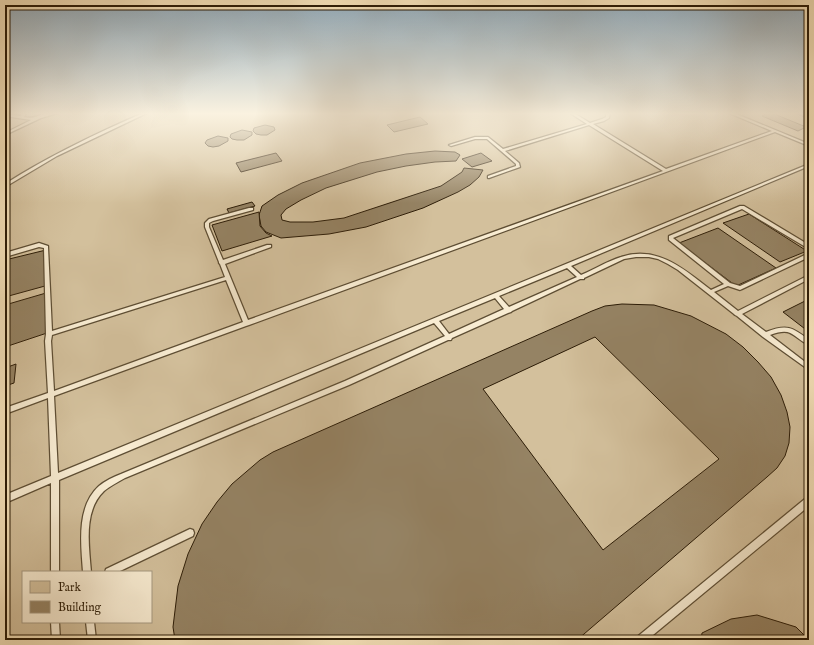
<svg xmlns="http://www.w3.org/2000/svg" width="814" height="645" viewBox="0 0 814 645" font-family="'IM FELL English',serif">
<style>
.green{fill:#d3c09c;stroke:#806e52;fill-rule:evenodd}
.building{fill:#958364;stroke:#2c1c07;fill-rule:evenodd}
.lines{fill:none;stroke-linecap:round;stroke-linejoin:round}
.service-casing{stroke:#5e4e34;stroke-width:2.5}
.service{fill:#f8ecd2;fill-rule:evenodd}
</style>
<rect width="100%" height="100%" fill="#f5e2ba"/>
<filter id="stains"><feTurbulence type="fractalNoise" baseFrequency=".005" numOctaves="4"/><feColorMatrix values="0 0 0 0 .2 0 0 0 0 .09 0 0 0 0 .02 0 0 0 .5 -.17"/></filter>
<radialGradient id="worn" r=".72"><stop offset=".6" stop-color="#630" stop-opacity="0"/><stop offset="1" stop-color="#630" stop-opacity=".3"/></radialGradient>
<path class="green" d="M5 113H809V640H5ZM23 572H151V622H23Z"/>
<g class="building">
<polygon points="768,113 772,113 806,127 798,131 762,116"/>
<polygon points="795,113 809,113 809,119"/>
<polygon points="420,117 428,124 394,132 387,125"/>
<polygon points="265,125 274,127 275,130 267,135 261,135 256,134 253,131 254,128"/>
<polygon points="242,130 252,132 252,135 244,140 237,140 232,139 230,137 231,134"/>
<polygon points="218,136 228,138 228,141 219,146 213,147 208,146 205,143 207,140"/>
<polygon points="435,151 455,152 460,155 456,161 435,162 406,166 377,172 326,188 301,200 286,209 281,215 282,220 290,222 313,222 344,218 441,186 462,172 464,168 483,170 479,177 470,185 458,192 423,208 366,227 329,234 281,238 266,232 261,226 259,215 262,206 278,195 302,183 360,163 406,154"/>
<polygon points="276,153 282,161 241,172 236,163"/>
<polygon points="481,153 492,161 472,167 462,159"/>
<polygon points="252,202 255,206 229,213 227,209"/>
<polygon points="259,212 260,226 266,233 272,236 222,251 212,225"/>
<polygon points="749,214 807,251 780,262 723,223"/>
<polygon points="718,228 776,268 736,286 679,243"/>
<polygon points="46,250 45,286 5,297 5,260"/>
<polygon points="46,293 47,333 5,347 5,305"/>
<polygon points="809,299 809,332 783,312"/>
<path d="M622 304 654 305 691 316 726 334 743 347 758 362 771 377 781 395 787 412 790 427 789 443 785 456 777 468 767 477 577 640H175L173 627 178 586 188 554 202 524 217 502 232 484 260 460 273 452 592 311 605 306ZM595 337 719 459 603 550 483 389Z"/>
<polygon points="16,364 14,383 5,386 5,368"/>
<polygon points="757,615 796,627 809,640 701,640 702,633 731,619"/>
</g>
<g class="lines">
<defs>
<g id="service">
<path d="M22 113H26L24 117C37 120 39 113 49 113L48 114 58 113 41 118 5 135V133L31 120 5 116V114L21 116Z"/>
<path d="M143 113H147L57 156 5 187V184C49 156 95 134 143 113Z"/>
<path d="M570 113H574L590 123 602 119 606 117V113H610L609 118 604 121 593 124 666 169 772 131 729 113H734L809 144V146L775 132 249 325 246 326 54 396 58 473 809 164V166L571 266 581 275C595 269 608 261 621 257 657 245 684 269 711 290L724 284 669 240V236L740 206H744L809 245V249L742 209 673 238 730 283 740 286 809 253V257L742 289 740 290 728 286 714 292 738 311 809 275V279L742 314 766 332C787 324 792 327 809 340V345C792 337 793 326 770 335L809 365V370L763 337 737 316 735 315 734 314 678 270 668 264 658 259 649 257H636L624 259 584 278V279H580L512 311 511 312 508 313 452 338 451 340H448L349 385 125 478C118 482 110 486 104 491 83 511 89 546 91 572H83C81 544 76 507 99 486 105 481 113 477 121 474L345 381 445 336 434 323 59 480V572H51V483L5 503V495L51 476 48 398 5 414V408L48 393 45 341 46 334 44 248 39 247 5 257V253L39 243 48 246V247L52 331 225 277 220 264 219 263V262L205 227V223L209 219 249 208H253V210L213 221 209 223V227L223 260 267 245H271V247L225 264 248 320 663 171 589 125 505 151 519 163 520 167 489 178H488V176L516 166V164L487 139H475L451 146 449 145 475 137H488L503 149 587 124ZM567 268 577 277 509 307 499 296ZM226 280 243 322 54 391 51 341 52 335ZM495 298 504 309 449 334 439 321Z"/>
<polygon points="809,497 809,506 647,640 636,640 637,637 806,498"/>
<polygon points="190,529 193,530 194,533 193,536 118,572 105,572 106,569"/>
<polygon points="51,622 59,622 60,640 52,640"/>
<polygon points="86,622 94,622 96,640 88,640"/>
</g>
</defs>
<use href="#service" class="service-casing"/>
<use href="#service" class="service"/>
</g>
<linearGradient id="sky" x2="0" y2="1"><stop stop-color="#92acbd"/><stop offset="0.56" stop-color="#faf2e0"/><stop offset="1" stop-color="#faf2e0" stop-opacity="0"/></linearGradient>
<rect width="814" height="203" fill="url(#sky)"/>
<rect width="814" height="645" fill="none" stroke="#f5e2ba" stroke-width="20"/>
<rect x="6" y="6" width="802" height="633" fill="none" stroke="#2c1c07" stroke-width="2"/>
<rect x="10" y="10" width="794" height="625" fill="none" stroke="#2c1c07"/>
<rect x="22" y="571" width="130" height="52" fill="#f8ecd2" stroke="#a69981"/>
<rect x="30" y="581" width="20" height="12" fill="#d3c09c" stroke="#a69981"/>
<text x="58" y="591" font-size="12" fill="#2c1c07">Park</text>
<rect x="30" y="601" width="20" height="12" fill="#958364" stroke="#a69981"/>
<text x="58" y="611" font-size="12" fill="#2c1c07">Building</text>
<rect width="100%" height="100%" filter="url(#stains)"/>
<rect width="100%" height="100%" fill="url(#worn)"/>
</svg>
